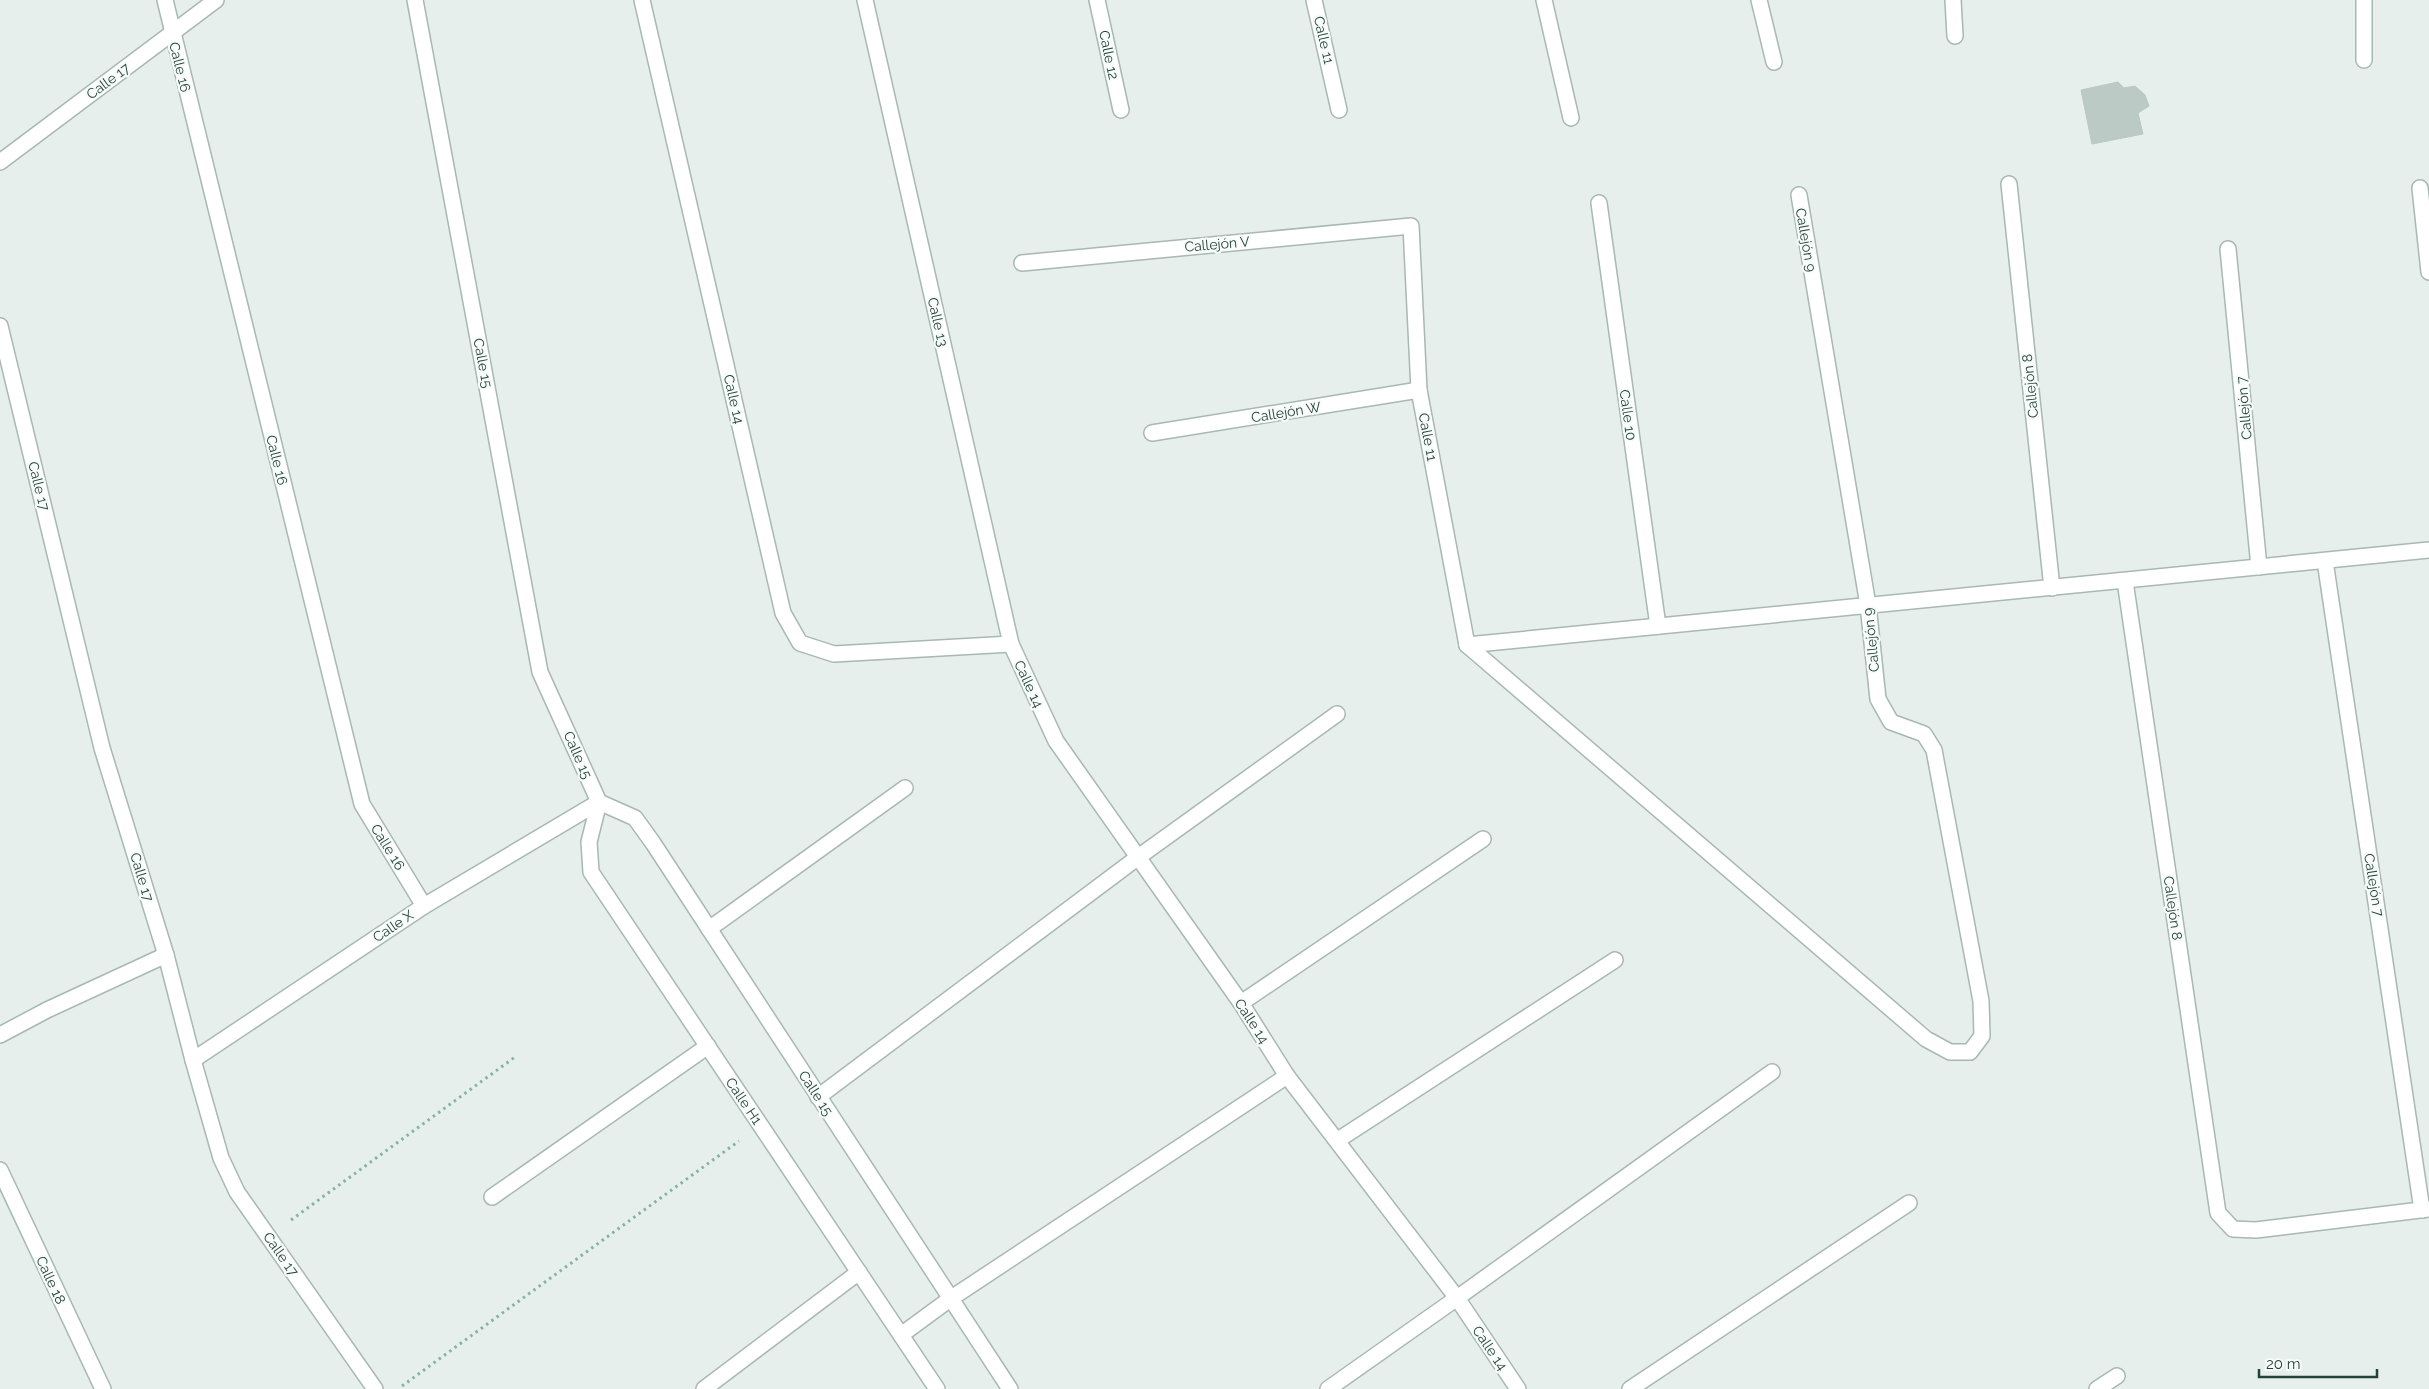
<svg xmlns="http://www.w3.org/2000/svg" width="2429" height="1389" viewBox="0 0 2429 1389" font-family="Raleway,sans-serif">
<style>
.building{fill:#bbcac4;stroke:#b8c9c2}
.lines{fill:none;stroke-linecap:round;stroke-linejoin:round}
.lane-casing{stroke:#a8b8b2;stroke-width:18}
.street-casing{stroke:#a8b8b2;stroke-width:18}
.path{stroke:#86b3a5;stroke-width:3;stroke-dasharray:2.5 4;stroke-linecap:butt}
.lane{stroke:#fff;stroke-width:15}
.street{stroke:#fff;stroke-width:15}
.labels{text-anchor:middle;stroke-width:4.5;stroke-linejoin:round;paint-order:stroke}
.street-label{font-size:14px;fill:#24423a;stroke:#f7fbf9}
</style>
<rect width="100%" height="100%" fill="#e6efeb"/>
<polygon class="building" points="2118,82 2124,88 2135,86 2145,95 2149,106 2138,113 2143,134 2092,144 2081,90"/>
<g class="lines">
<defs>
<g id="lane">
<polyline points="1953,0 1955,36"/>
<polyline points="1328,1389 1457,1298"/>
</g>
<g id="street">
<polyline points="165,0 362,804 424,906"/>
<polyline points="415,0 540,672 599,802 635,818 653,843 1010,1389"/>
<polyline points="642,0 783,613 800,643 834,654 1011,644"/>
<polyline points="865,0 1011,644 1056,741 1241,1003 1287,1076 1457,1298 1518,1389"/>
<polyline points="1097,0 1121,110"/>
<polyline points="1314,0 1339,110"/>
<polyline points="1544,0 1571,118"/>
<polyline points="1759,0 1774,62"/>
<polyline points="2364,0 2364,60"/>
<polyline points="0,162 216,0"/>
<polyline points="2009,184 2052,588"/>
<polyline points="2420,188 2429,272"/>
<polyline points="1599,203 1658,626"/>
<polyline points="2228,249 2259,567"/>
<polyline points="1022,263 1411,226 1419,390 1467,645"/>
<polyline points="0,326 102,748 166,955 193,1060 221,1158 237,1192 375,1389"/>
<polyline points="1152,433 1419,390"/>
<polyline points="2325,561 2422,1210"/>
<polyline points="2125,581 2218,1213 2233,1229 2256,1230 2429,1209"/>
<polyline points="1467,645 1926,1039 1950,1052 1970,1052 1982,1036 1981,1001 1934,750 1924,734 1891,722 1878,699 1868,605 1799,195"/>
<polyline points="1467,645 2429,550"/>
<polyline points="599,802 589,842 591,872 937,1389"/>
<polyline points="709,929 905,788"/>
<polyline points="1241,1003 1483,839"/>
<polyline points="0,1035 47,1010 166,955"/>
<polyline points="193,1060 424,906 599,802"/>
<polyline points="818,1097 1137,858 1337,714"/>
<polyline points="1338,1140 1615,960"/>
<polyline points="0,1170 103,1389"/>
<polyline points="492,1197 708,1046"/>
<polyline points="1457,1298 1772,1072"/>
<polyline points="901,1335 950,1299 1287,1076"/>
<polyline points="704,1389 859,1272"/>
<polyline points="1630,1389 1909,1203"/>
<polyline points="2097,1389 2117,1376"/>
</g>
</defs>
<use href="#lane" class="lane-casing"/>
<use href="#street" class="street-casing"/>
<g class="path">
<polyline points="291,1220 515,1057"/>
<polyline points="402,1386 739,1141"/>
</g>
<use href="#lane" class="lane"/>
<use href="#street" class="street"/>
</g>
<g class="labels">
<g class="street-label">
<text transform="translate(1324 40) rotate(77)" y="5">Calle 11</text>
<text transform="translate(1109 55) rotate(78)" y="5">Calle 12</text>
<text transform="translate(180 67) rotate(76)" y="5">Calle 16</text>
<text transform="translate(108 81) rotate(-37)" y="5">Calle 17</text>
<text transform="translate(1806 240) rotate(80)" y="5">Callejón 9</text>
<text transform="translate(1217 244) rotate(-5)" y="5">Callejón V</text>
<text transform="translate(938 322) rotate(77)" y="5">Calle 13</text>
<text transform="translate(483 363) rotate(79)" y="5">Calle 15</text>
<text transform="translate(2030 386) rotate(-96)" y="5">Callejón 8</text>
<text transform="translate(734 399) rotate(77)" y="5">Calle 14</text>
<text transform="translate(2244 408) rotate(-95)" y="5">Callejón 7</text>
<text transform="translate(1286 412) rotate(-9)" y="5">Callejón W</text>
<text transform="translate(1628 415) rotate(82)" y="5">Calle 10</text>
<text transform="translate(1428 437) rotate(79)" y="5">Calle 11</text>
<text transform="translate(277 460) rotate(76)" y="5">Calle 16</text>
<text transform="translate(39 486) rotate(76)" y="5">Calle 17</text>
<text transform="translate(1871 640) rotate(-96)" y="5">Callejón 9</text>
<text transform="translate(1029 684) rotate(65)" y="5">Calle 14</text>
<text transform="translate(578 755) rotate(66)" y="5">Calle 15</text>
<text transform="translate(388 847) rotate(58)" y="5">Calle 16</text>
<text transform="translate(142 877) rotate(73)" y="5">Calle 17</text>
<text transform="translate(2374 885) rotate(81)" y="5">Callejón 7</text>
<text transform="translate(2173 908) rotate(82)" y="5">Callejón 8</text>
<text transform="translate(393 926) rotate(-34)" y="5">Calle X</text>
<text transform="translate(1252 1021) rotate(57)" y="5">Calle 14</text>
<text transform="translate(816 1093) rotate(57)" y="5">Calle 15</text>
<text transform="translate(744 1101) rotate(56)" y="5">Calle H1</text>
<text transform="translate(281 1254) rotate(55)" y="5">Calle 17</text>
<text transform="translate(51 1280) rotate(65)" y="5">Calle 18</text>
<text transform="translate(1490 1348) rotate(56)" y="5">Calle 14</text>
</g>
</g>
<path d="M2259 1369v8h118v-8" fill="none" stroke="#24423a" stroke-width="2.5"/>
<text x="2266" y="1369" font-size="15" fill="#24423a" stroke="#f7fbf9" stroke-width="4" paint-order="stroke">20 m</text>
</svg>
